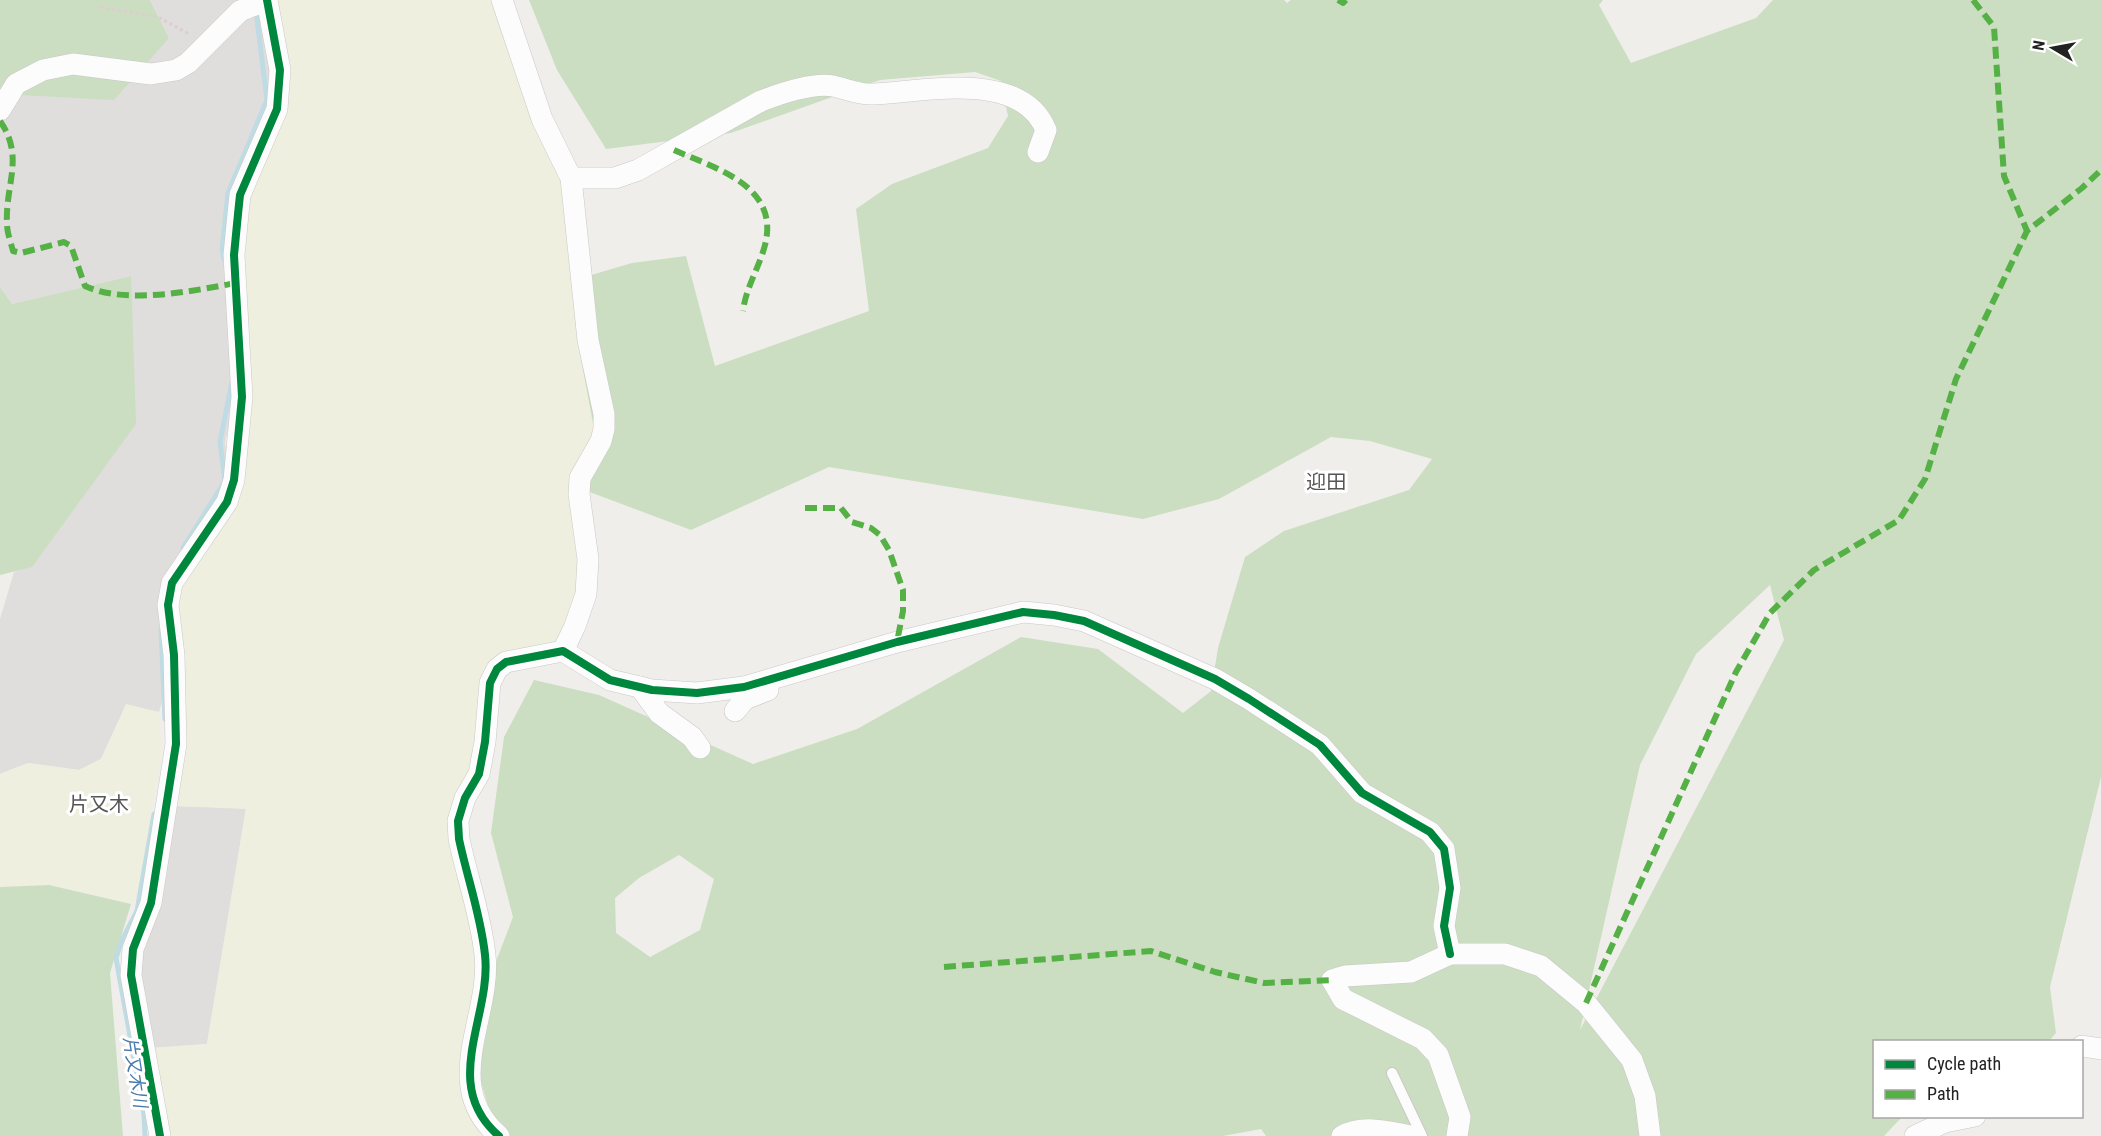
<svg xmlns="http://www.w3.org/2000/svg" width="2101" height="1136" viewBox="0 0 2101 1136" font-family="'Roboto Condensed','Noto Sans JP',sans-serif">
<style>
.residential{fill:#dfdedc}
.farmland{fill:#efefdf}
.forest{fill:#cbdec1;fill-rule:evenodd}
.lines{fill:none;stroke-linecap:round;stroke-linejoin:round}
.stream{stroke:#bfdbe3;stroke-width:5}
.service-casing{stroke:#c9c8c7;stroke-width:12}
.minor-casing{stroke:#c9c8c7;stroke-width:22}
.path{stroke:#dccecd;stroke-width:3;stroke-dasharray:3 3;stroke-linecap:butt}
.service{stroke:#fdfcfc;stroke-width:10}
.minor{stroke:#fdfcfc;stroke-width:21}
.quiet{stroke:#55b145;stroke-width:6;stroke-dasharray:12 6;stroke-linecap:butt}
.cycleway-casing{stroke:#fff;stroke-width:11}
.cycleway{stroke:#00873e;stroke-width:8}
.labels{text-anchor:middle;stroke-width:6;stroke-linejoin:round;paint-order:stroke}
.water-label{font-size:18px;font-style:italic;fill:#4a7aab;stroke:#fff}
.quarter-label{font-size:20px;fill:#555;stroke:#fff}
</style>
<rect width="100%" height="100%" fill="#f0eeeb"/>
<g class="residential">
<polygon points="150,0 260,0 273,92 234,193 238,385 225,443 230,473 159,712 126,705 101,759 79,770 28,763 0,774 0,619 14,572 32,566 131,276 12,304 0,287 0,94 169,38"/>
<polygon points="173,806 246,808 207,1044 151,1048 136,964"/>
</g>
<g class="farmland">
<polygon points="277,0 499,0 560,164 575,246 571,281 578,343 597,442 575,473 584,581 562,641 489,664 480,741 456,811 480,956 468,1039 493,1136 164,1136 151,1048 207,1044 246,809 173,806 176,587 227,517 240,250 247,208 281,108"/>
<polygon points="126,704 159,712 162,749 137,898 131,904 49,885 0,887 0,774 28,763 79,770 101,759"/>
</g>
<g class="forest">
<polygon points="0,0 150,0 169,38 114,100 0,94"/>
<path d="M529 0H1284L1287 3 1291 0H1603L1599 5 1631 63 1756 18 1773 0H2101V777L2050 987 2056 1033 2049 1041 1874 1042V1116L1902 1117 1884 1136H1266L1261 1129 1223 1136H497L478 1072 497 959 513 917 491 833 504 737 534 680 599 695 753 764 857 729 1021 637 1098 649 1183 713 1211 691 1218 648 1245 557 1284 531 1409 490 1432 459 1370 441 1331 437 1219 499 1143 519 829 467 691 530 587 491 599 456 578 343 571 281 632 263 686 256 715 366 869 311 856 209 892 184 988 148 1008 116 1001 81 975 72 880 80 731 133 606 149 557 70ZM1770 585 1784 640 1580 1030 1640 765 1696 654ZM679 855 714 879 700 930 650 957 616 933 615 898 639 878Z"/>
<polygon points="131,276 136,424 32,567 0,575 0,287 12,304"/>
<polygon points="49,885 131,904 110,973 123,1136 0,1136 0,887"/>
</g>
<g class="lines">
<g class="stream">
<polyline points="224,259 222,249 228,193 267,100 256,11"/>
<polyline points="183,548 225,481 220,442 232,382"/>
<polyline points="161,630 165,719"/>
<polyline points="145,1136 144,1114 116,958 122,940 137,911 154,814"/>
</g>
<defs>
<polyline id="service" points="1392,1073 1422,1136"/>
<g id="minor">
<polyline points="502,0 542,119 571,178 588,340 604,414 604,429 601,441 580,478 579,494 588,559 586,594 575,626 563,651"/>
<polyline points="0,110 16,84 43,70 73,64 151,74 176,70 188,63 240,11 267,0"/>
<path d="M571 178H615L638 170 761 101C779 94 814 82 833 86 847 89 859 95 873 94 925 92 1021 69 1046 130L1038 152"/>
<polyline points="640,687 659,713 692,737 700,748"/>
<polyline points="735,711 745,699 768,690"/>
<polyline points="2082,1046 2101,1049"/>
<polyline points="160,1136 131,975 133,949 151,903 176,744 174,655 168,605 172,583 227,502 234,480 242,397 234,255 238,214 240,195 277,109 280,70 267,0"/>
<path d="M499 1136C439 1085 492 1016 485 955 481 916 467 877 459 839L458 821 465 798 479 774 485 742 490 683 497 669 506 662 563 651 610 680 652 690 697 693 744 687 897 642 1023 612 1054 615 1084 621 1215 679 1249 699 1320 745 1362 793 1430 832 1444 849 1450 888 1444 926 1450 954"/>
<path d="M1342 1136C1363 1124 1388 1132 1411 1136"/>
<polyline points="1457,1136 1460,1117 1438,1055 1423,1039 1343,999 1332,980 1345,976 1411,972 1450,954 1505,954 1541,966 1586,1003 1632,1060 1645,1096 1650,1136"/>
<polyline points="1915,1136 1945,1122 1975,1116"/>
</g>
</defs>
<use href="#service" class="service-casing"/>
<use href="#minor" class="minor-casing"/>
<polyline class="path" points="100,7 158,17 189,34"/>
<use href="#service" class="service"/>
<use href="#minor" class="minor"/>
<g class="quiet">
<polyline points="1338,0 1343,3 1346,0"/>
<polyline points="1973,0 1994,27 2004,176 2027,231"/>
<path d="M0 121C25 157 5 184 7 224 7 233 11 243 13 251L21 253 64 242 71 246 85 286C126 305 192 291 236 283"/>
<path d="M674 150C717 169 780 186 765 245 759 268 746 287 743 311"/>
<polyline points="805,508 841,508 852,522 871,528 880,535 889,550 903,590 903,611 897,642"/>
<polyline points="944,967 1151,951 1215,972 1264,983 1332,980"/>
<polyline points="1586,1003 1736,672 1770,613 1814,570 1899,520 1925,479 1956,379 2027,231 2082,188 2101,170"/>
</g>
<defs>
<g id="cycleway">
<polyline points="160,1136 131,975 133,949 151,903 176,744 174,655 168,605 172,583 227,502 234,480 242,397 234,255 238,214 240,195 277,109 280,70 267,0"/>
<path d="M499 1136C439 1085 492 1016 485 955 481 916 467 877 459 839L458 821 465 798 479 774 485 742 490 683 497 669 506 662 563 651 610 680 652 690 697 693 744 687 897 642 1023 612 1054 615 1084 621 1215 679 1249 699 1320 745 1362 793 1430 832 1444 849 1450 888 1444 926 1450 954"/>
</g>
</defs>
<use href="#cycleway" class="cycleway-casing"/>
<use href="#cycleway" class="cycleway"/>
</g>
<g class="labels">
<g class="water-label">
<text transform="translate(135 1072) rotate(81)" y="6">片又木川</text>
</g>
<g class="quarter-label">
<text x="1326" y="489">迎田</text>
<text x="99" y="811">片又木</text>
</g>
</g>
<rect x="1873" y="1040" width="210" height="78" fill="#ffffff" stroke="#a7a7a7" stroke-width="1.5"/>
<rect x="1885" y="1060" width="30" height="9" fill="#00873e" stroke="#a7a7a7" stroke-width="1.5"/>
<text x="1927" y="1070" font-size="18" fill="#222222">Cycle path</text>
<rect x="1885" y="1090" width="30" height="9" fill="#55b145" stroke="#a7a7a7" stroke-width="1.5"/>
<text x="1927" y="1100" font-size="18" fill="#222222">Path</text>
<g transform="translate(2053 48) rotate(280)" stroke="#ffffff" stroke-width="4.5" paint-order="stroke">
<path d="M0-4.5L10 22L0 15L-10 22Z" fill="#222222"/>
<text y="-9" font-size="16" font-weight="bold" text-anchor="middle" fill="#222222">N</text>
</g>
</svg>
